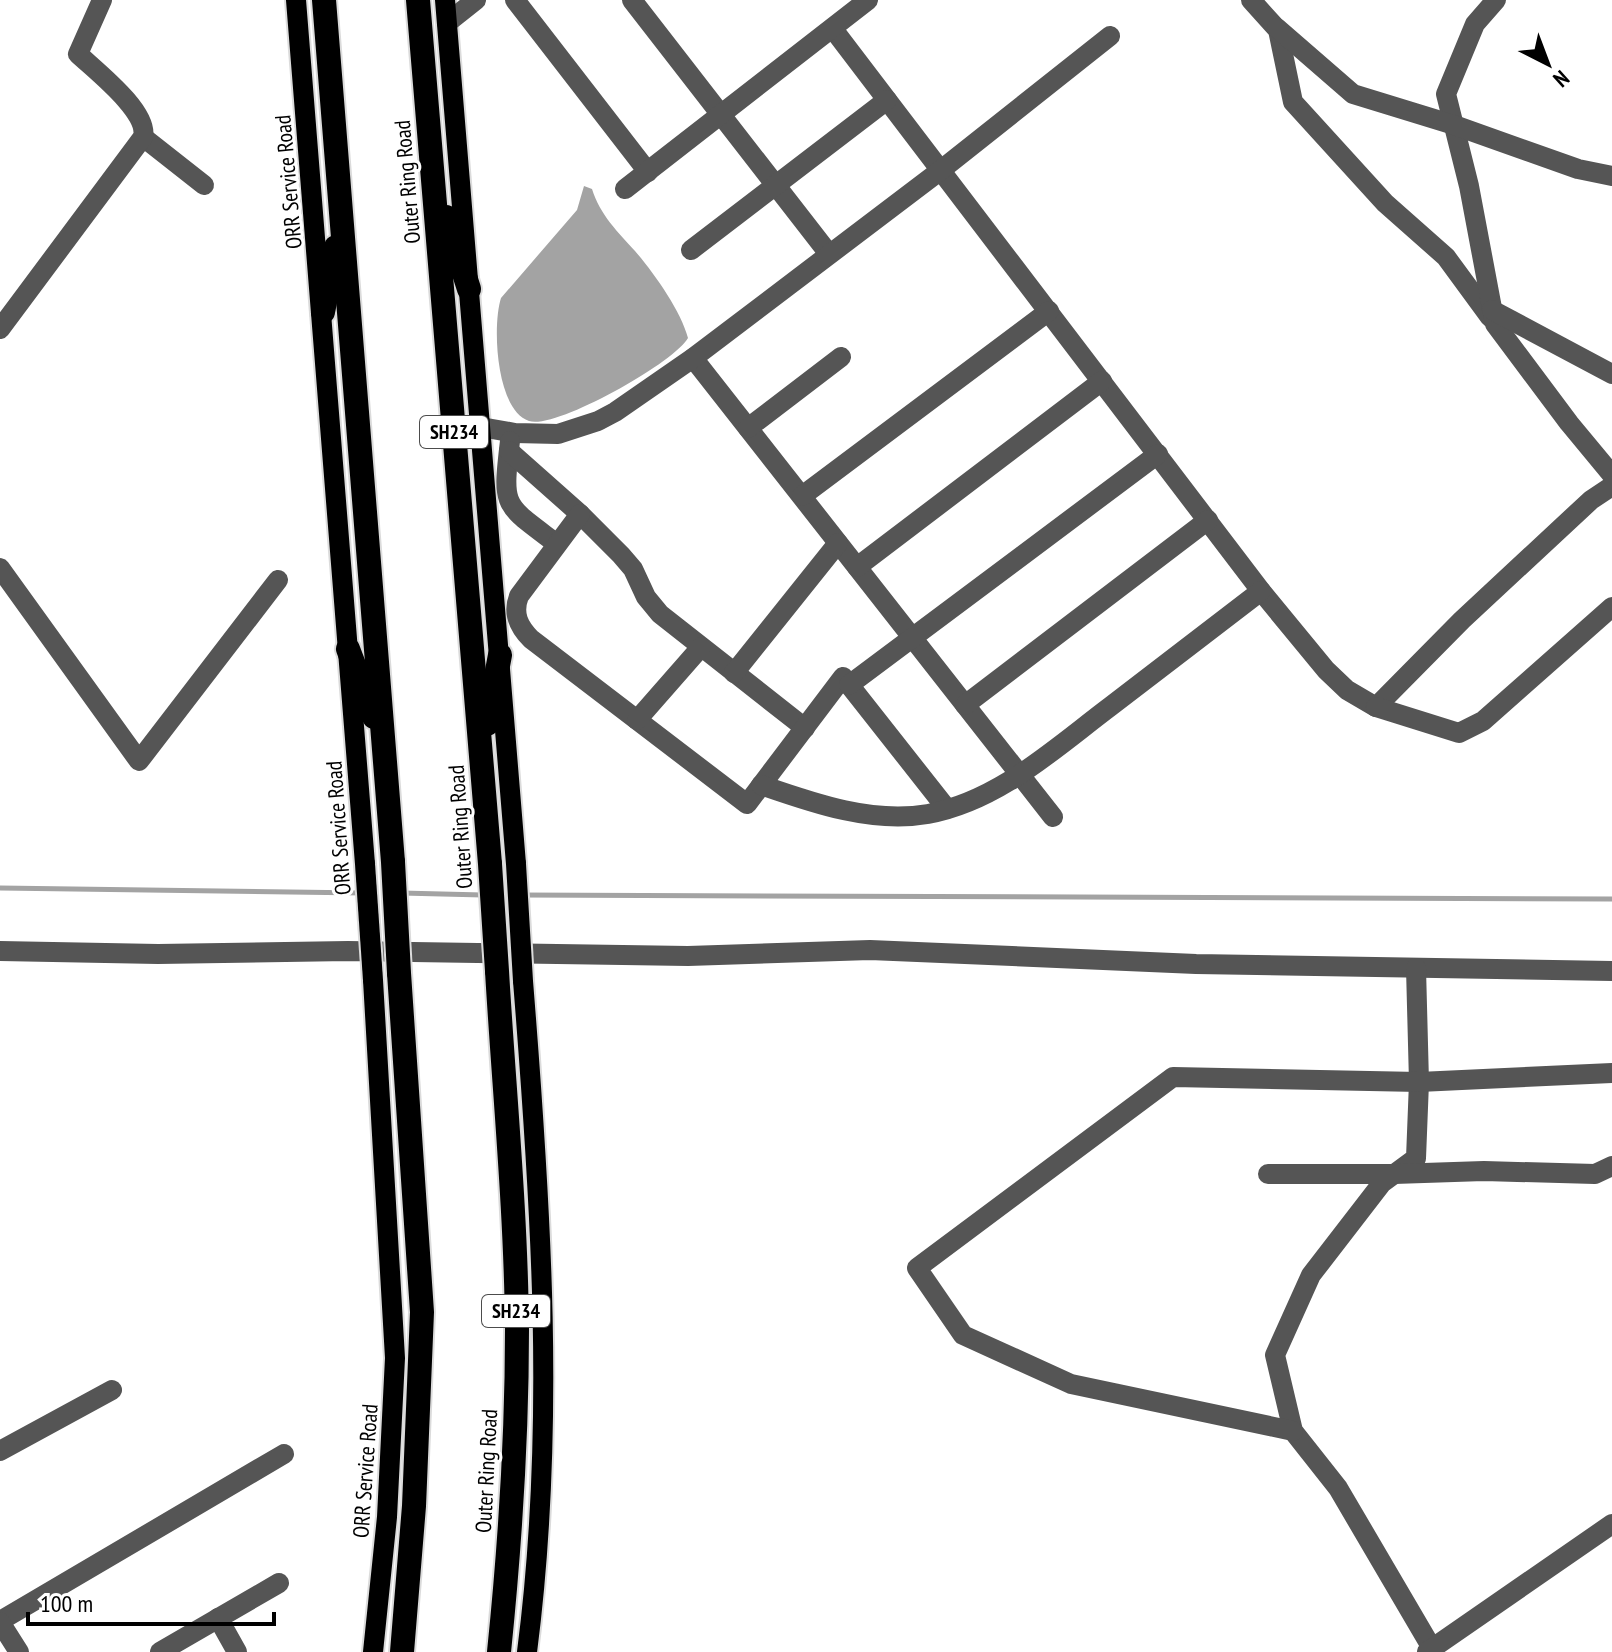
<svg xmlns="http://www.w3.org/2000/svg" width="1612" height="1652" viewBox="0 0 1612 1652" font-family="'PT Sans Narrow',sans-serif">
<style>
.water{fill:#a3a3a3}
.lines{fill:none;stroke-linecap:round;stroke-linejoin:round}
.stream{stroke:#a3a3a3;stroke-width:5}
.major-casing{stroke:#dbdbdb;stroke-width:24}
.highway-casing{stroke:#dbdbdb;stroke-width:28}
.minor{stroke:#555;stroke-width:20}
.major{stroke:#000;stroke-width:20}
.highway{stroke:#000;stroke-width:24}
.major-bridge-casing{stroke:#dbdbdb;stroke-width:24;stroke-linecap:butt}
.highway-bridge-casing{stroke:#dbdbdb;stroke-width:28;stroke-linecap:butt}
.major-bridge{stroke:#000;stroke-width:20}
.highway-bridge{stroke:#000;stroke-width:24}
.labels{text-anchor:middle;stroke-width:6;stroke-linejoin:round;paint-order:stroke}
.shield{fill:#fff;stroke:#4c4c4c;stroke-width:2}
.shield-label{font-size:20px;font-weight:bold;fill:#000}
.street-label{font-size:22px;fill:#000;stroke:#fff}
</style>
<rect width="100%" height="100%" fill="#fff"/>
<path class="water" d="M584 186 592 189C600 215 618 232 635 251 654 273 681 311 688 338 674 363 555 430 529 421 496 410 492 326 501 298L577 210Z"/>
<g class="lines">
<g class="stream">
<polyline points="0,888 363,893"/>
<polyline points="401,893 483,895"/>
<polyline points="521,895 1612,899"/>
</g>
<defs>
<g id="major">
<polyline points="296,0 365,864"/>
<polyline points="445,0 516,864"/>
<path d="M523 981C541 1204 556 1429 527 1652"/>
<polyline points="373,1652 387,1517 395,1358 373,980"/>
</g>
<g id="highway">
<polyline points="324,0 393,862"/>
<polyline points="418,0 490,864"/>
<polyline points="446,217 469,289"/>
<polyline points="323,312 336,247"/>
<polyline points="348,649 374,717"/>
<polyline points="487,724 500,655"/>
<path d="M497 971C504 1090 516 1210 517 1330 517 1437 510 1545 499 1652"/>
<polyline points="399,973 422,1312 414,1506 402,1652"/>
</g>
</defs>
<use href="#major" class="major-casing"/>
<use href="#highway" class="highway-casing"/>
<g class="minor">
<polyline points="515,0 648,172"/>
<polyline points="632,0 829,254"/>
<polyline points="1251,0 1278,30 1293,102 1385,203 1446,257 1490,317"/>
<polyline points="1496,0 1475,24 1446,94 1469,186 1495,324 1569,423 1612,475"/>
<polyline points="447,23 476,0"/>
<polyline points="1277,28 1353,94 1454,125 1578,169 1612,176"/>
<polyline points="833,29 1261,591 1326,670 1347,690 1376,707 1462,620 1591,500 1612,486"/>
<polyline points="143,137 204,185"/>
<polyline points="625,189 868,0"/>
<polyline points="691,250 887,100"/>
<polyline points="1492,310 1612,374"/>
<path d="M0 329 143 137C149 112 96 71 78 54L102 0"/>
<polyline points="693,358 1053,817"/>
<polyline points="481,427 515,433 558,434 598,421 615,412 693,358 941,170 1110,36"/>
<polyline points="748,428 841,357"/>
<path d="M510 441C502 509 503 503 557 544"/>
<polyline points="509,451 580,514 621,555 633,569 646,597 660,614 805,728"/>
<polyline points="802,496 1049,311"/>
<path d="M580 514 519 596C512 614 519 627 531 639L747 804 843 677 947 809"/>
<polyline points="857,567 1102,381"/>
<polyline points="0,568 139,761 278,580"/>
<polyline points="734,673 838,543"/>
<polyline points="849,685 1158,454"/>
<polyline points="965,705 1208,520"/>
<polyline points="1376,707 1459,733 1483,721 1612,607"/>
<polyline points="637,720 701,647"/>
<path d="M761 785C813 803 872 824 928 814 999 801 1055 748 1111 706 1161 668 1211 629 1261 591"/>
<polyline points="0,951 158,954 348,951 688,956 870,950 1196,964 1612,971"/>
<polyline points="1416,968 1419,1082 1416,1158 1382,1183 1311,1275 1275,1355 1293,1431 1338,1488 1433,1650"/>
<polyline points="1268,1174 1394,1174 1484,1171 1595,1174 1612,1166"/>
<polyline points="1293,1431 1071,1384 963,1335 917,1268 1173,1077 1419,1082 1612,1073"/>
<polyline points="0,1451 112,1390"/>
<polyline points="218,1618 237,1652"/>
<polyline points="0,1621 284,1454"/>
<polyline points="0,1622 19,1652"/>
<polyline points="160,1652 279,1583"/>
<polyline points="1427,1652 1612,1524"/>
</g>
<use href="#major" class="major"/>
<use href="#highway" class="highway"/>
<defs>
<g id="major-bridge">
<polyline points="365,864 373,980"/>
<polyline points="516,864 523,981"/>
</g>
<g id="highway-bridge">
<polyline points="393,862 399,973"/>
<polyline points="490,864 497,971"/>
</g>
</defs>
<use href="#major-bridge" class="major-bridge-casing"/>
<use href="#highway-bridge" class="highway-bridge-casing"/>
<use href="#major-bridge" class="major-bridge"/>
<use href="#highway-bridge" class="highway-bridge"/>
</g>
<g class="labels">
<g class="shield">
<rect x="420" y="416" width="68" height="32" rx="6"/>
<rect x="482" y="1295" width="68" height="32" rx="6"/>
</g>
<g class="shield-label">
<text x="454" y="439">SH234</text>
<text x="516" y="1318">SH234</text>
</g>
<g class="street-label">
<text transform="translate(288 182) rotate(-95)" y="8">ORR Service Road</text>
<text transform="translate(407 182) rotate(-95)" y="8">Outer Ring Road</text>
<text transform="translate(460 827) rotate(-94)" y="8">Outer Ring Road</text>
<text transform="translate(338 828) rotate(-94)" y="8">ORR Service Road</text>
<text transform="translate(365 1471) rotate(-86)" y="8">ORR Service Road</text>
<text transform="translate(486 1471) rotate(-87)" y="8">Outer Ring Road</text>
</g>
</g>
<g transform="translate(1548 64) rotate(138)" stroke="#ffffff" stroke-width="6" paint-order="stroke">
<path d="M0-6L14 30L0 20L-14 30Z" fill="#000000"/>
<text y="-12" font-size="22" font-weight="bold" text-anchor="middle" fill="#000000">N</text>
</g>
<path d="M28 1612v12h246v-12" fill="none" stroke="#000000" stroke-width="4"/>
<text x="40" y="1612" font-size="24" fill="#000000" stroke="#ffffff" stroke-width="6" paint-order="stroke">100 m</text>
</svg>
